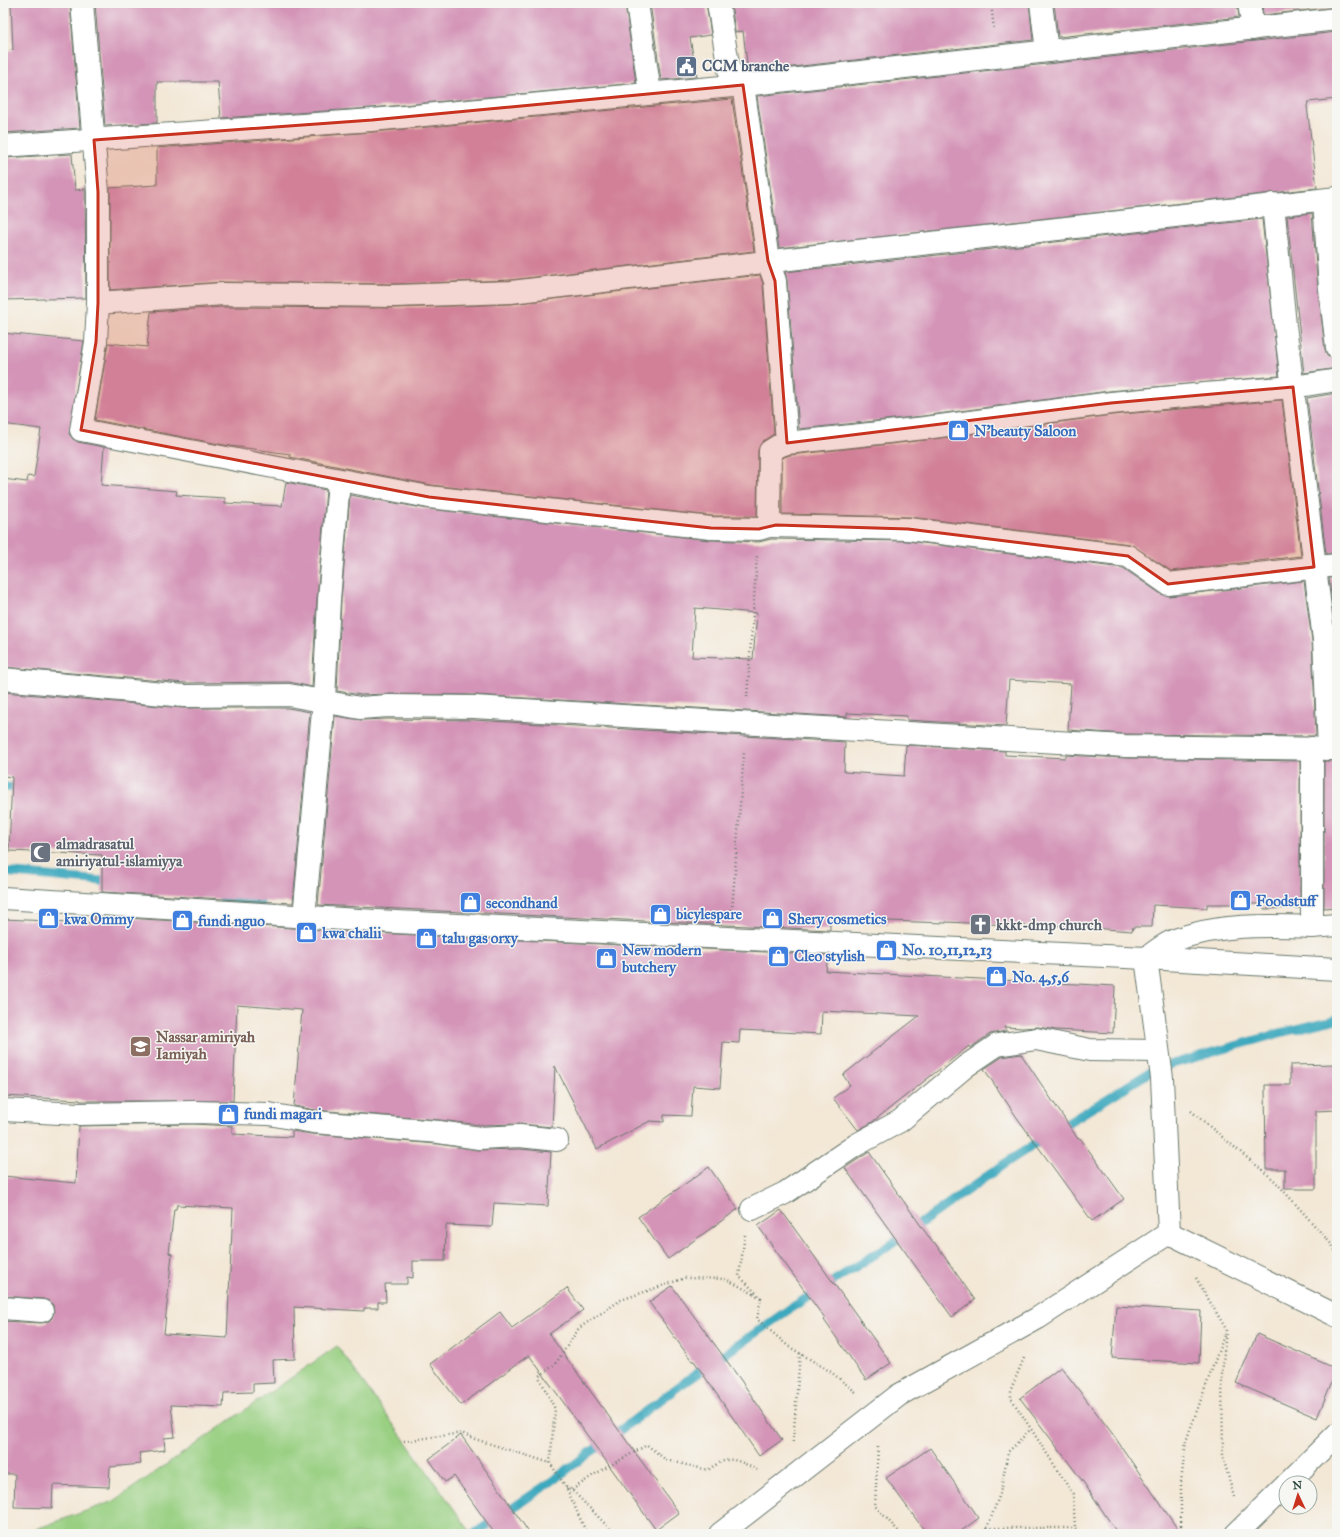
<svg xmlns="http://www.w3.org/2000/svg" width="1340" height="1537" viewBox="0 0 1340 1537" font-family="'IM FELL Great Primer',serif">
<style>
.green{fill:#98cf81;stroke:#5c865a}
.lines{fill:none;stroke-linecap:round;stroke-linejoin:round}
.stream{stroke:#3ea9be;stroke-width:9}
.building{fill:#d494b7;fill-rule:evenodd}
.street-casing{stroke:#69786c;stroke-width:24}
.secondary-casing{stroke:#69786c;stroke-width:24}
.path{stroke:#69786c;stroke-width:2.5;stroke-dasharray:1 3;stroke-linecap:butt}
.street{stroke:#fff;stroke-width:22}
.secondary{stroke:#fff;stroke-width:22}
.marked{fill:#c8321e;fill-opacity:0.2;stroke:#c8321e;stroke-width:3;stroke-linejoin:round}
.labels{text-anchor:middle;stroke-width:3;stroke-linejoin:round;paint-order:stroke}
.service-label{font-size:15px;font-weight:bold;fill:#4e5e75;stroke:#f6f6f2;text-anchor:start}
.shop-label{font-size:15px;font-weight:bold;fill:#366cbe;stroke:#f6f6f2;text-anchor:start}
.worship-label{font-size:15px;font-weight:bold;fill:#5b616d;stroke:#f6f6f2;text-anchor:start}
.education-label{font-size:15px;font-weight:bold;fill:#785e54;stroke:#f6f6f2;text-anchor:start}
</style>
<rect width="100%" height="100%" fill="#f6f6f2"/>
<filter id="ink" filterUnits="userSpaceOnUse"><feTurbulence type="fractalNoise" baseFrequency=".025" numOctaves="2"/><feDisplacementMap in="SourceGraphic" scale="8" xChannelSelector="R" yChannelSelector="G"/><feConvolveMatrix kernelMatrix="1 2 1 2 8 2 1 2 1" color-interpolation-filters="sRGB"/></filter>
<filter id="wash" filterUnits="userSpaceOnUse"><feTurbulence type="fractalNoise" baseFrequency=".012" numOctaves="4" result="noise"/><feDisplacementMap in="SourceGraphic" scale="16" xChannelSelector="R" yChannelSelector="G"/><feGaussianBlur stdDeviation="0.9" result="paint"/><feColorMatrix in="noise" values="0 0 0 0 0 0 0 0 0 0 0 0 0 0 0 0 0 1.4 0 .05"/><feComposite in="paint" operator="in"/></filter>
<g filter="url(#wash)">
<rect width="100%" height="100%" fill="#f3e7d5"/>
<polygon class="green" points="337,1346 472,1534 22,1534 114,1501"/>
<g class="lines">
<g class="stream">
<polyline points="3,787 24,788"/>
<polyline points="3,872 113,882"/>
<polyline points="223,898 260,904"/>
<polyline points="526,913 563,921"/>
<polyline points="1058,1129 1155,1069 1280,1033 1337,1019"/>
<polyline points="474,1534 548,1484 682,1384 791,1308 893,1243 1007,1162 1046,1137"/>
</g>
</g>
<g id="blocks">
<g class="building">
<polygon points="11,3 70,3 80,128 3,133 3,51 13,50"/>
<polygon points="95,3 625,3 636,83 371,108 221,118 218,82 157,82 157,123 105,126"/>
<polygon points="650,3 706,3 711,35 690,38 697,77 661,80"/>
<polygon points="731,3 1029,3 1033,40 748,72 743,31 735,32"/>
<polygon points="1054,3 1237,3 1239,17 1058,37"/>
<polygon points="1262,3 1337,3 1337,7 1263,15"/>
<polygon points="1337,32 1337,99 1308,102 1307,106 1317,188 779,248 757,96"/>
<polygon points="732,99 754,251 510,280 395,284 223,282 110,290 110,188 157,185 157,148 373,132"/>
<polygon points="72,154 75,190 85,189 86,298 3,300 3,158"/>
<polygon points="1312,213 1318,290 1325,349 1327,356 1337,360 1337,368 1304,373 1287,216"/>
<polygon points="1262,219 1279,376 1109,391 923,416 799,429 787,280 785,272"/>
<polygon points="760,275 763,284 774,434 763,441 758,450 757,516 712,516 431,485 290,457 290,454 224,445 95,420 108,343 147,347 151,312 223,307 395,308 511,304"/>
<polygon points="3,333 84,341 69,434 73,439 78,442 104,447 101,485 177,491 176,495 225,498 225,503 282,506 286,482 326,490 317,599 312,687 289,682 185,683 3,667 3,479 27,482 28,476 34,477 41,429 3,424"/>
<polygon points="1337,393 1337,553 1326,554 1307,398"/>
<polygon points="1282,400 1301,556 1171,571 1130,544 910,517 782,514 782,458 790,455 926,440 1112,415"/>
<path d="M350 495 428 509 710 540 759 542 771 539 907 541 1123 568 1161 594 1169 596 1304 581 1312 641 1316 736 1125 734 1068 730 1071 684 1009 680 1006 726 907 720V716L847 713V717L475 695 388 694 361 695 337 691 341 601ZM695 608 757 613 753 659 692 657Z"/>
<polygon points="1329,578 1337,578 1337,651 1336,638"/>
<polygon points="3,692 183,708 288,708 310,712 293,903 102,892 102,855 9,851 12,777 3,776"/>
<polygon points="335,716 361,720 388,719 474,720 845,742 844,772 904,776 906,745 1005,751 1005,755 1066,758 1066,755 1125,758 1300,761 1300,908 1264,909 1264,904 1207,904 1207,908 1153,905 1152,927 1133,927 1132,931 1052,925 1052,927 946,922 946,923 888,921 888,924 830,921 830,930 318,905"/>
<polygon points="1324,761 1337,761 1337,907 1324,908"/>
<polygon points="94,916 374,933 828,955 826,971 1115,986 1113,1033 1056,1030 1038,1027 1022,1028 1004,1027 1006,1031 990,1034 970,1048 969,1046 871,1123 858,1130 833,1098 850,1085 843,1075 919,1016 822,1011 821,1034 740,1030 739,1043 723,1042 720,1088 693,1086 691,1116 664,1115 664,1122 650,1121 597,1149 555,1066 552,1127 520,1124 480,1125 440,1120 315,1110 294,1106 302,1010 237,1005 233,1101 80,1101 80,1100 3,1096 3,919 94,923"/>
<polygon points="1021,1054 1078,1139 1080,1138 1124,1199 1092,1221 1018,1119 984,1069 1002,1057"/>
<polygon points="1337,1064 1337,1110 1316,1111 1316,1189 1285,1189 1285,1169 1266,1169 1265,1085 1290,1085 1290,1065"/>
<path d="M193 1124 232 1126V1134L292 1137V1131L312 1134 438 1144 477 1150 520 1149 551 1152 548 1206 494 1203 492 1227 446 1225 445 1261H413V1278L407 1277V1284H385L386 1302H378V1308H364V1311L294 1307 295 1359 273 1360 274 1383 253 1384V1392L224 1393 223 1407 171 1405 175 1437 164 1438 165 1450 139 1453 141 1464 110 1467 109 1487 53 1485 52 1508 14 1507 15 1474H3V1321L41 1323 48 1322 52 1318 54 1312 53 1305 49 1301 43 1299 3 1296V1176L76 1183 79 1126ZM177 1205 233 1208 227 1338 164 1334 172 1254 169 1253 174 1209H176Z"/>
<polygon points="869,1152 933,1243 934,1242 975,1300 952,1317 845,1168"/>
<polygon points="709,1167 738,1209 668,1259 638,1217"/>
<polygon points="781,1210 891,1363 866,1380 824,1320 825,1319 758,1226"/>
<polygon points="672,1286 740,1379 782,1440 759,1456 694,1361 692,1361 649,1302"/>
<polygon points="567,1288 583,1310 549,1334 679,1513 656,1530 529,1355 461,1405 430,1364 500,1312 512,1328"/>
<polygon points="1116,1306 1201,1311 1199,1363 1112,1358"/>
<polygon points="1257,1334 1337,1369 1317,1418 1236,1383"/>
<polygon points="1061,1367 1112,1433 1181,1534 1118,1534 1084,1483 1020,1398"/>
<polygon points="461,1435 504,1496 530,1534 495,1534 454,1476 445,1482 429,1459"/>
<polygon points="930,1448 979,1518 957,1534 927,1534 886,1478"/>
</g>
</g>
</g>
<g filter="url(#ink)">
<use href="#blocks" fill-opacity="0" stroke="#69786c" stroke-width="1"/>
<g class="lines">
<defs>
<g id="street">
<polyline points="82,3 98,192 98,303 96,342 81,430 429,497 711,528 759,529 769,526"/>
<polyline points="637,3 650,93"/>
<polyline points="718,3 729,70 743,85 768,261 775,281 787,443"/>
<polyline points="1041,3 1047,51"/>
<polyline points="1249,3 1253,29"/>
<polyline points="3,146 372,120 743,85 1337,19"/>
<polyline points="1324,200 1330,289 1337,348"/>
<polyline points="1273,204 1285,325 1324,640 1329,749"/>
<polyline points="98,303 223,294 395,296 511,292 849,252 1337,198"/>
<polyline points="1337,380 1293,387 1205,394 1111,403 925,428 787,443 778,446 770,451 769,526 908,529 1128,556 1168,584 1337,565"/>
<polyline points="3,679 184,696 289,695 360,708 388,706 474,707 1125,746 1337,749"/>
<polyline points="304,917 324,700 329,600 339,481"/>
<polyline points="1312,927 1337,925"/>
<polyline points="3,1110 79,1114 193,1112 269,1114 313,1122 439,1132 479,1138 520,1136 557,1140"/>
<polyline points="752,1209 785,1193 856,1145 900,1121 966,1066 997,1045 1036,1039 1090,1050 1158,1051"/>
<path d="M1169 1233 1162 1078 1146 958C1155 952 1165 943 1175 940 1218 924 1266 925 1312 927V748"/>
<polyline points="1169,1233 1337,1316"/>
<polyline points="3,1308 42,1311"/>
<polyline points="1288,1483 1337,1434"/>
<polyline points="720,1534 899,1395 1038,1318 1169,1233"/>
<polyline points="1236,1534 1286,1485"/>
</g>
<polyline id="secondary" points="3,898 375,921 1146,958 1337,969"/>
</defs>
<use href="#street" class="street-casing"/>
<use href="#secondary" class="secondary-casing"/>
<g class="path">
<polyline points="991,3 994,30"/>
<polyline points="747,697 757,556"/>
<polyline points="732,910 744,752"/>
<polyline points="1191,1111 1274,1180 1332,1245 1337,1254"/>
<polyline points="745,1235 739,1276 761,1298 757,1319 788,1346 831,1372 857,1393"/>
<polyline points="1196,1278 1226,1329 1222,1375 1223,1457 1234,1497"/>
<polyline points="1024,1358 1011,1389 1011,1398 1073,1494 1075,1528"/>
<polyline points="404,1441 462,1433 475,1439 550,1463"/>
<polyline points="793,1442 800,1353"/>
<polyline points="878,1447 875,1506 901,1534"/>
<polyline points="566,1487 572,1490 615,1534"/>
<path d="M572 1490 595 1474 647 1445 666 1460 708 1470C729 1455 734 1458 757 1470"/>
<polyline points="987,1528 1000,1494 1008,1452 1031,1429"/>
<polyline points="587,1534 566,1487 550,1463 555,1409 539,1377 556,1363 579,1328 621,1300 685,1278 726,1279 761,1298"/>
<polyline points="982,1534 987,1528 1075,1528 1081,1534"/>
<polyline points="1181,1534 1181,1482 1186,1441 1225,1333"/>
</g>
<use href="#street" class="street"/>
<use href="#secondary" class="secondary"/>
</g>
</g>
<path class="marked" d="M743 85 768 261 775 281 787 443 1111 403 1293 387 1314 567 1168 584 1128 556 908 529 776 525 759 529 711 528 429 497 81 430 96 342 98 303V192L94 140 372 120Z"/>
<defs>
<symbol id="civic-square" viewBox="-11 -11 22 22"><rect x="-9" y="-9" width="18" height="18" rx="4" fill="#5c6f8a" stroke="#f6f6f2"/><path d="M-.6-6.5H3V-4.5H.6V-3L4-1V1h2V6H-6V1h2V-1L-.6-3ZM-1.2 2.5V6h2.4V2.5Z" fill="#fff"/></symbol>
<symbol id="shop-square" viewBox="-11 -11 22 22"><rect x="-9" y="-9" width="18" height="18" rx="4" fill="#3f7fe0" stroke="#f6f6f2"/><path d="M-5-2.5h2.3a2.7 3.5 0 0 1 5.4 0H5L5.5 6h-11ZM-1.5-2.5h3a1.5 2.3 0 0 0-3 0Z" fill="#fff"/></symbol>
<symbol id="mosque-square" viewBox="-11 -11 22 22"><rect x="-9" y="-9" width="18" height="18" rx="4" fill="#6b7280" stroke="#f6f6f2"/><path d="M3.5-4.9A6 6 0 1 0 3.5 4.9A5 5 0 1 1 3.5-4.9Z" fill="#fff"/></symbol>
<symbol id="church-square" viewBox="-11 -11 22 22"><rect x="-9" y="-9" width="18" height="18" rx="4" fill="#6b7280" stroke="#f6f6f2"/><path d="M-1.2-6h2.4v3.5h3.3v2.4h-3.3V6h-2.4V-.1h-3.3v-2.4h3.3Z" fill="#fff"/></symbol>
<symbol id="school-square" viewBox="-11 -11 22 22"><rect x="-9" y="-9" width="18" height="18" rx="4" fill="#8d6e63" stroke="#f6f6f2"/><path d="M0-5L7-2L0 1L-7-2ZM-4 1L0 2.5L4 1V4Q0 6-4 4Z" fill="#fff"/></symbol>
</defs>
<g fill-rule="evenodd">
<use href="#civic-square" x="674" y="54" width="25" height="25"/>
<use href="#shop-square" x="946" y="418" width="25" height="25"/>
<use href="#mosque-square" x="28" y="840" width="25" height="25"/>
<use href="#shop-square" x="1228" y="888" width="25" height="25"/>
<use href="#shop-square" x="458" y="890" width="25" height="25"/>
<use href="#shop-square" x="648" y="902" width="25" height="25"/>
<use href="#shop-square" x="36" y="906" width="25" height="25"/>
<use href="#shop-square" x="760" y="906" width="25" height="25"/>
<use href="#shop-square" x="170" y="908" width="25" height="25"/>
<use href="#church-square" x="968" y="912" width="25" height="25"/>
<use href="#shop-square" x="294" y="920" width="25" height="25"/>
<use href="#shop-square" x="414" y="926" width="25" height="25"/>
<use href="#shop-square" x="874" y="938" width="25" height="25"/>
<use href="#shop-square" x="766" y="944" width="25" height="25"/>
<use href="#shop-square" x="594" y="946" width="25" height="25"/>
<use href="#shop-square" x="984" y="964" width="25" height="25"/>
<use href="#school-square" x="128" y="1034" width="25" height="25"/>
<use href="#shop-square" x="216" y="1102" width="25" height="25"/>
</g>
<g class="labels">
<g class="service-label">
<text x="702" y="71">CCM branche</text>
</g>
<g class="shop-label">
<text x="974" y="436">N'beauty Saloon</text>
<text x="1256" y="906">Foodstuff</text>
<text x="486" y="908">secondhand</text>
<text x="676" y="919">bicylespare</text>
<text x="64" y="924">kwa Ommy</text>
<text x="788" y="924">Shery cosmetics</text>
<text x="198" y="926">fundi nguo</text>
<text x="322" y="938">kwa chalii</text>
<text x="442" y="943">talu gas orxy</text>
<text x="622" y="955">New modern<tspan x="622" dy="17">butchery</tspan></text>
<text x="902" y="955">No. 10,11,12,13</text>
<text x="794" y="961">Cleo stylish</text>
<text x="1012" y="982">No. 4,5,6</text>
<text x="244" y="1119">fundi magari</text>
</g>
<g class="worship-label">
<text x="56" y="849">almadrasatul<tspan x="56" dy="17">amiriyatul-islamiyya</tspan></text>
<text x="996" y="930">kkkt-dmp church</text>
</g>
<g class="education-label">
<text x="156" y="1042">Nassar amiriyah<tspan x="156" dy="17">Iamiyah</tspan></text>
</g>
</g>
<rect width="1340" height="1537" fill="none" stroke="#f6f6f2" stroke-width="16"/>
<g transform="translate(1298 1495) rotate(356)"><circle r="19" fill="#f6f6f2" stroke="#a0aca6"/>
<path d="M0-3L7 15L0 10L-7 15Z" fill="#c8321e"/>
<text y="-6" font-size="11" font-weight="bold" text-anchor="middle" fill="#1f3d34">N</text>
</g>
</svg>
